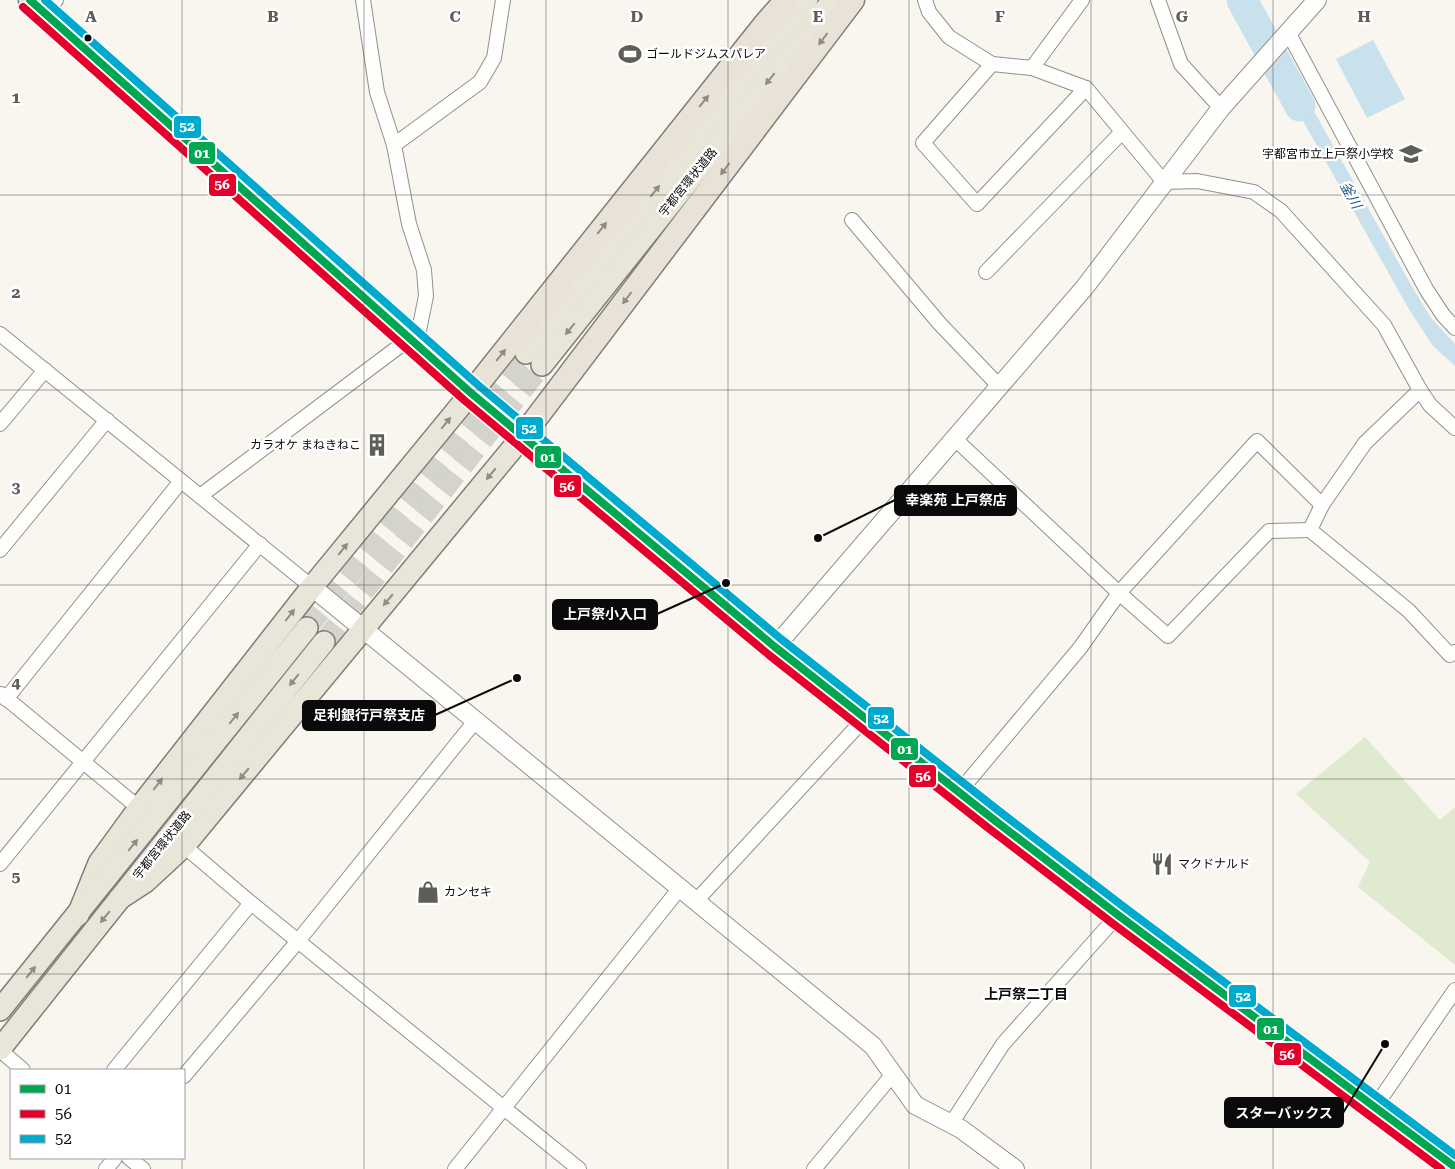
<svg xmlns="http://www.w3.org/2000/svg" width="1455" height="1169" viewBox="0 0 1455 1169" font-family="'Roboto Serif','Noto Sans JP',serif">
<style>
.green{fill:#e0ead1}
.water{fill:#c9e0ed}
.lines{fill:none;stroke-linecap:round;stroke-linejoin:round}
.river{stroke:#c9e0ed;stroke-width:31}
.primary-tunnel{stroke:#d4d3cc;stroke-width:21;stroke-dasharray:21 11;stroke-linecap:butt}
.minor-casing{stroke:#91908d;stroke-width:16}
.tertiary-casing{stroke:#91908d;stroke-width:20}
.primary-casing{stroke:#7e7e7a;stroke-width:24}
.trunk-casing{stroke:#7e7e7a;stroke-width:25}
.minor{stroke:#fefefc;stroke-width:14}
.tertiary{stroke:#fefefc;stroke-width:18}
.primary{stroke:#e9e5d9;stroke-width:21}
.trunk{stroke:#e8e2d7;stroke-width:22}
.bus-1-casing{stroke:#fff;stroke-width:11}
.bus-2-casing{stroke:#fff;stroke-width:11}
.bus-3-casing{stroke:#fff;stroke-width:11}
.bus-1{stroke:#00a651;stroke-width:8}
.bus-2{stroke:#e4002b;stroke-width:8}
.bus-3{stroke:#00a9ce;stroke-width:8}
.oneway{fill:#8f8c85}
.oneway2{fill:#908d86}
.grid{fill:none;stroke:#5d5d5a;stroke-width:1;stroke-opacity:0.55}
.bus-dot{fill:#0a0a0a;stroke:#fff;stroke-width:2}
.labels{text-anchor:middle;stroke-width:5;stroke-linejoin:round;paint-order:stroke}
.poi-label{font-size:12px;fill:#0a0a0a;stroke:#fff;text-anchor:start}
.street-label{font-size:12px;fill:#0a0a0a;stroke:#fff}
.water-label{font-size:14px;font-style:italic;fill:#265b89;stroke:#fff}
.neighbourhood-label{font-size:14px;font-weight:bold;fill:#0a0a0a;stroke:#fff}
.grid-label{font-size:16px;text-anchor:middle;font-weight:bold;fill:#5d5d5a;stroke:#fff;stroke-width:5;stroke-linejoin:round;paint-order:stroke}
.leader{fill:none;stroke:#0a0a0a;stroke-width:2}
.callout-dot{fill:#0a0a0a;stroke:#fff;stroke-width:2}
.callout{fill:#0a0a0a;stroke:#0a0a0a;stroke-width:2}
.callout-label{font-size:14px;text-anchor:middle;font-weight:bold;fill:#fff}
.line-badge{stroke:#fff;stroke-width:2}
.badge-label{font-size:14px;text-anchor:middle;font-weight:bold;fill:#fff}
</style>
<rect width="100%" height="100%" fill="#f8f6ee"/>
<polygon class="green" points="1365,737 1440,820 1455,807 1455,965 1358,887 1370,862 1296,794"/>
<g class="water">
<polygon points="1236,0 1253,0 1273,36 1263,48"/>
<polygon points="1373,40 1405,99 1367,118 1336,59"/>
<polygon points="1287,63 1415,292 1432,319 1455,344 1455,366 1433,346 1410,311 1276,73"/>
</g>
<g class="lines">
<polyline class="river" points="1242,0 1300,106"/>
<g class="primary-tunnel">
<polyline points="307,628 443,459 526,353"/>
<polyline points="324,642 542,365"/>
</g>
<defs>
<g id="minor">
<polyline points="363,0 377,92 394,145 409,224 424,270 426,296 416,345"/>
<polyline points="925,0 929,12 949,37 992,64 1032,68 1086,88 1164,182 1197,181 1254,192 1281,211 1384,325 1420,390 1430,405 1455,428"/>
<polyline points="1158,0 1181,64 1221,108"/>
<polyline points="45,14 56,0"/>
<polyline points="1288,32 1426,289 1443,315 1455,328"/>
<polyline points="992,64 923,143 977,204 1086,88"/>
<polyline points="1032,68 1082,0"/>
<polyline points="394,145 480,82 494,58 503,0"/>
<polyline points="852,220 940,324 999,386"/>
<polyline points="986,272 1122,132"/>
<polyline points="0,334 312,587"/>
<polyline points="1420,390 1365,443 1322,505 1310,530 1409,611 1450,655 1455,652"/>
<polyline points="0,424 45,370"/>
<polyline points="954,438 1119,593 1168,636 1269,531 1310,530"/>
<polyline points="200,496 409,339"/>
<polyline points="0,550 107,420"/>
<polyline points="1,694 139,808"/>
<polyline points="6,699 181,481"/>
<polyline points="959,792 1080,648 1119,593 1257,441 1322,505"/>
<polyline points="184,846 251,903 579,1169"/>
<polyline points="0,864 260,544"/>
<polyline points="696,901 865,718"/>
<polyline points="0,1050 23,1070"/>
<polyline points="114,1070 251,903"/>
<polyline points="184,1076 298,941 476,720"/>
<polyline points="1375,1107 1455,990"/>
<polyline points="951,1124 1003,1044 1118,915"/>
<polyline points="129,1158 143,1169"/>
<polyline points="106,1169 115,1158"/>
<polyline points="455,1169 680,888"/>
<polyline points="814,1169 893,1074"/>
</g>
<g id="tertiary">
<polyline points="312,587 873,1046 915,1105 961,1129 1015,1169"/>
<polyline points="775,647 1085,287 1221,108 1317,0"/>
</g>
<g id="primary">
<polyline points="526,353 807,0"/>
<polyline points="542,365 833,0"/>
<polyline points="119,899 145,882 184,846 522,437"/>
<polyline points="78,915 99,863 139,808 312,587 471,393"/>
<polyline points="0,1010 307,628"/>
<polyline points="0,1049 324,642"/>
</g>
<g id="trunk">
<polyline points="30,0 471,393 775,647 993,819 1118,915 1455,1167"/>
<polyline points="471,393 764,25 786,0"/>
<polyline points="522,437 853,0"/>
</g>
</defs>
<use href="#minor" class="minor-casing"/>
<use href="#tertiary" class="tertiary-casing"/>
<use href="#primary" class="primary-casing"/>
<use href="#trunk" class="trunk-casing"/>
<use href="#minor" class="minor"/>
<use href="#tertiary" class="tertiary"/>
<use href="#primary" class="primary"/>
<use href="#trunk" class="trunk"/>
<defs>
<polyline id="bus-1" points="30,0 471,393 775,647 993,819 1118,915 1455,1167"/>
<polyline id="bus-2" points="23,7 464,400 769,655 987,827 1112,923 1441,1169"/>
<polyline id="bus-3" points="45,0 478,385 781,639 999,811 1124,907 1455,1155"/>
</defs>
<use href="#bus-1" class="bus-1-casing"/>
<use href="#bus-2" class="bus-2-casing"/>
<use href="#bus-3" class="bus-3-casing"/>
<use href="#bus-1" class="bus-1"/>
<use href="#bus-2" class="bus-2"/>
<use href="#bus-3" class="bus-3"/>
</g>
<defs><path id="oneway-solid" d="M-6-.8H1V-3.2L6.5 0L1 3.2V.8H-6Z" transform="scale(1.25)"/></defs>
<g class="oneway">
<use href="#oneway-solid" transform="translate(823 39) rotate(127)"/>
<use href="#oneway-solid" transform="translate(704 101) rotate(-51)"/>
<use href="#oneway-solid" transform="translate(725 169) rotate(127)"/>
<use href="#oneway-solid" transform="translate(602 228) rotate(-51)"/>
<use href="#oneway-solid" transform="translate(627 298) rotate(127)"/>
<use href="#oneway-solid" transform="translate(501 355) rotate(-51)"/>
</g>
<g class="oneway2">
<use href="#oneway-solid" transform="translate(770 79) rotate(129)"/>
<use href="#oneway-solid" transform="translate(655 191) rotate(-51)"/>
<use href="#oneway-solid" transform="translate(570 329) rotate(129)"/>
<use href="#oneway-solid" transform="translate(446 423) rotate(-51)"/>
<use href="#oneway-solid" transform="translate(491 474) rotate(130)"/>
<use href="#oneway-solid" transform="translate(343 549) rotate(-51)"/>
<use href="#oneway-solid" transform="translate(388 600) rotate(130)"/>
<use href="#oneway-solid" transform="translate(290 615) rotate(-52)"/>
<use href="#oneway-solid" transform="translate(294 680) rotate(129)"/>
<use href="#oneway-solid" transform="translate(234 718) rotate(-51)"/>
<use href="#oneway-solid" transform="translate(244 774) rotate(130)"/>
<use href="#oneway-solid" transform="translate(158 784) rotate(-52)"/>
<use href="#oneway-solid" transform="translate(133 845) rotate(-51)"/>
<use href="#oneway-solid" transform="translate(105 917) rotate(129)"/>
<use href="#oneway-solid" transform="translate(31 972) rotate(-51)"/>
</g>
<path class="grid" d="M182 0V1070M364 0V1169M546 0V1169M728 0V1169M909 0V1169M1091 0V1169M1273 0V1169M0 195H1455M0 390H1455M0 585H1455M0 779H1455M0 974H1455M182 1158V1169"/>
<defs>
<symbol id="stadium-bare" viewBox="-9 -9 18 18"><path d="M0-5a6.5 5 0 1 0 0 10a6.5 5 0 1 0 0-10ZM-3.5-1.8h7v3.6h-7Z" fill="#5d5d5a" stroke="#fff" stroke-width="2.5" paint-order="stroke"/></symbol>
<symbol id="school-bare" viewBox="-9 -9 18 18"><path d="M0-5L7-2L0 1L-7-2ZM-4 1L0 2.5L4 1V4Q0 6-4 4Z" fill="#5d5d5a" stroke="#fff" stroke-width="2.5" paint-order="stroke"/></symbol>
<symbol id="building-bare" viewBox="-9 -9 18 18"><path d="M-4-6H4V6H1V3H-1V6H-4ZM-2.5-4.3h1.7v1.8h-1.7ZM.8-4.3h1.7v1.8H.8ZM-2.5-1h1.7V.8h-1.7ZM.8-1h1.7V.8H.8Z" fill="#5d5d5a" stroke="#fff" stroke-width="2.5" paint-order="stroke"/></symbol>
<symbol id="restaurant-bare" viewBox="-9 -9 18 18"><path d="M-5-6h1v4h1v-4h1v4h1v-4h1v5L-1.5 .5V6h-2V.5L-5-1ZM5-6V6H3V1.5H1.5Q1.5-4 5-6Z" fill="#5d5d5a" stroke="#fff" stroke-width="2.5" paint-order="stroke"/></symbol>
<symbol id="shop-bare" viewBox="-9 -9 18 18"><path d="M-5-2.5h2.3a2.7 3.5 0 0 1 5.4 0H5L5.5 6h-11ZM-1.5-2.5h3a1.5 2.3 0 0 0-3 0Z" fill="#5d5d5a" stroke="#fff" stroke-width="2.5" paint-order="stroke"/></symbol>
</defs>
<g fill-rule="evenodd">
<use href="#stadium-bare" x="614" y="38" width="32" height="32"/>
<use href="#school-bare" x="1395" y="138" width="32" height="32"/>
<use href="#building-bare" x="361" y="429" width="32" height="32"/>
<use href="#restaurant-bare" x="1146" y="848" width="32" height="32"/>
<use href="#shop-bare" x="412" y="876" width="32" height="32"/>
</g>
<circle class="bus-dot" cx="88" cy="38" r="4.5"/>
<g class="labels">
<g class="poi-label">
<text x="646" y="58">ゴールドジムスパレア</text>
<text x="1394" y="158" text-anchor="end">宇都宮市立上戸祭小学校</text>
<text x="361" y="449" text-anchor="end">カラオケ まねきねこ</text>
<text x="1178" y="868">マクドナルド</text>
<text x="444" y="896">カンセキ</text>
</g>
<g class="street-label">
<text transform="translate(688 182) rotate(-51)" y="4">宇都宮環状道路</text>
<text transform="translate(162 845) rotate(-51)" y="4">宇都宮環状道路</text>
</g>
<g class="water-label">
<text transform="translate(1351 195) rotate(61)" y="5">釜川</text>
</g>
<g class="neighbourhood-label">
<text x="1026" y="999">上戸祭二丁目</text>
</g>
</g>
<g class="grid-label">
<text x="91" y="22">A</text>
<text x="273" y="22">B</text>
<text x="455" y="22">C</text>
<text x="637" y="22">D</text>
<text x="818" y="22">E</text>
<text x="1000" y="22">F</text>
<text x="1182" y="22">G</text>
<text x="1364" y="22">H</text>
<text x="16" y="103">1</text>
<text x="16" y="298">2</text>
<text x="16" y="493">3</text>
<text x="16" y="688">4</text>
<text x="16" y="882">5</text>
</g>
<path class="leader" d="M818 538L895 500M726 583L657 614M517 678L435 715M1385 1044L1343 1113"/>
<g class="callout-dot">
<circle cx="818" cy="538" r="5"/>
<circle cx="726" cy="583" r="5"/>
<circle cx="517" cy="678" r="5"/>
<circle cx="1385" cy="1044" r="5"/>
</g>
<g class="callout">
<rect x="895" y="486" width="121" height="29" rx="5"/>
<rect x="553" y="600" width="104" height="29" rx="5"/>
<rect x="303" y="701" width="132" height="29" rx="5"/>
<rect x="1225" y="1098" width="118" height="29" rx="5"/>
</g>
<g class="callout-label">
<text x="956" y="505">幸楽苑 上戸祭店</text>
<text x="605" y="619">上戸祭小入口</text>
<text x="369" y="720">足利銀行戸祭支店</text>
<text x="1284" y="1118">スターバックス</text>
</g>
<g class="line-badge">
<rect x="173" y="115" width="29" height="24" rx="5" fill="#00a9ce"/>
<rect x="188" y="141" width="28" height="24" rx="5" fill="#00a651"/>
<rect x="208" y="173" width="29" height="24" rx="5" fill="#e4002b"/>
<rect x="515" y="416" width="29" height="24" rx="5" fill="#00a9ce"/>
<rect x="534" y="445" width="28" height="24" rx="5" fill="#00a651"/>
<rect x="553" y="474" width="29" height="24" rx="5" fill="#e4002b"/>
<rect x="867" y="706" width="28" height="24" rx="5" fill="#00a9ce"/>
<rect x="890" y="737" width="29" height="24" rx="5" fill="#00a651"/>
<rect x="908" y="764" width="29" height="24" rx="5" fill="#e4002b"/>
<rect x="1228" y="984" width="29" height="24" rx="5" fill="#00a9ce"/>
<rect x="1256" y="1017" width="29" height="24" rx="5" fill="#00a651"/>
<rect x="1273" y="1042" width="29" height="24" rx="5" fill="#e4002b"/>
</g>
<g class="badge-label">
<text x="187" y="131">52</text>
<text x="202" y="158">01</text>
<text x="222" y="189">56</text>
<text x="529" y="433">52</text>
<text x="548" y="462">01</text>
<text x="567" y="491">56</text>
<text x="881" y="723">52</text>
<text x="905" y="754">01</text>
<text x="923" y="781">56</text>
<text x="1243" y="1001">52</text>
<text x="1271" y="1034">01</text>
<text x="1287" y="1059">56</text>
</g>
<rect x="10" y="1069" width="175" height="90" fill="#ffffff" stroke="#9d9d9d"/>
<rect x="20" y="1085" width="25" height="8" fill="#00a651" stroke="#9d9d9d"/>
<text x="55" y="1094" font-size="15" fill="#0a0a0a">01</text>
<rect x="20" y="1110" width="25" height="8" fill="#e4002b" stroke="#9d9d9d"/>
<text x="55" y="1119" font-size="15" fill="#0a0a0a">56</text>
<rect x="20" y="1135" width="25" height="8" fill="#00a9ce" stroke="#9d9d9d"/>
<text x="55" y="1144" font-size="15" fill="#0a0a0a">52</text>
</svg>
